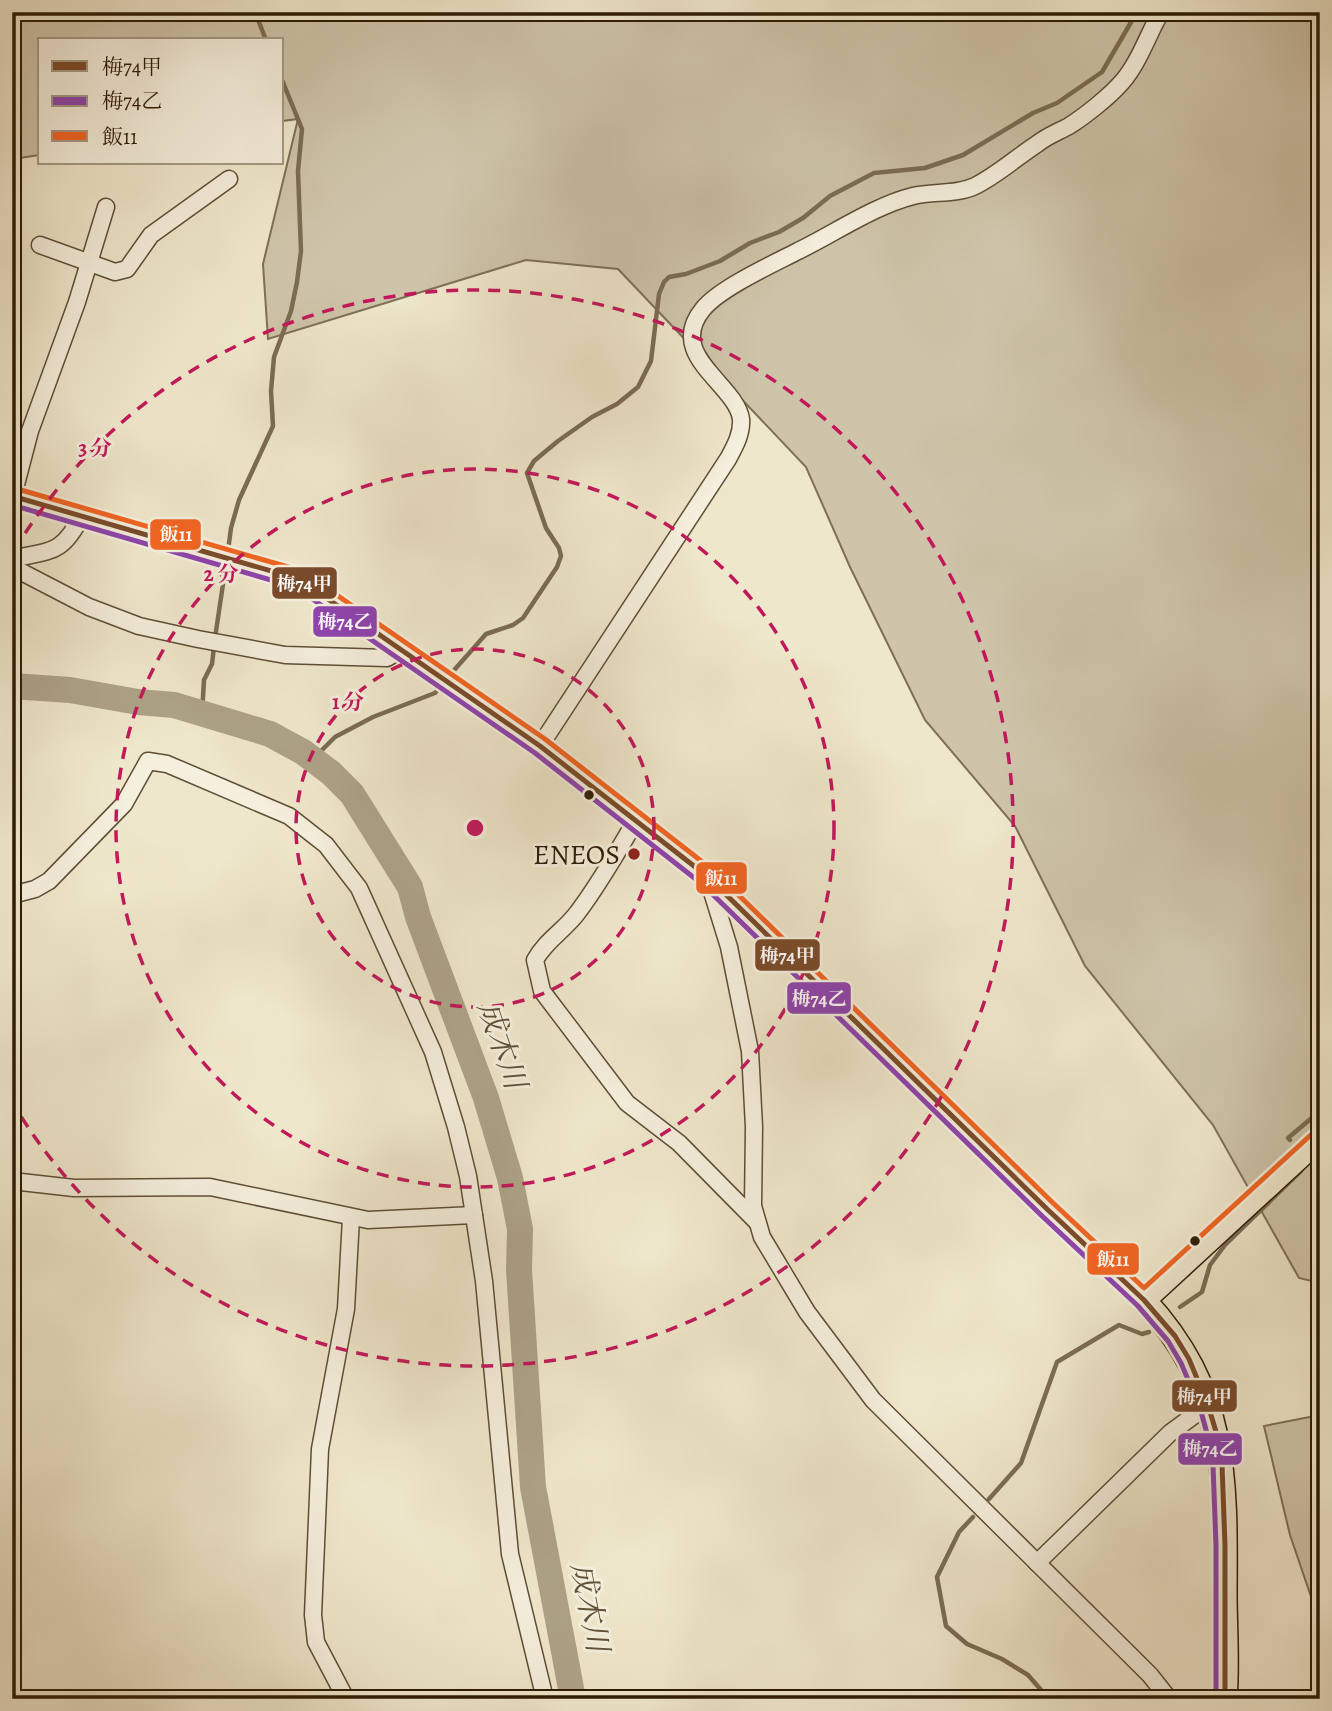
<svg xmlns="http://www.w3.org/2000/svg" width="1332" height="1711" viewBox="0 0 1332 1711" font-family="Alegreya,'Noto Serif JP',serif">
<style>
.green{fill:#cec4a9;stroke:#7e7056;stroke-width:2}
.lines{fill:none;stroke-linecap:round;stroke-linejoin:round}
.stream{stroke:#7a6c53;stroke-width:4.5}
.river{stroke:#ada287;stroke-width:26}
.street-casing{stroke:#5e4e36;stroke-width:19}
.secondary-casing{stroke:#2d1b04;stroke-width:24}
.primary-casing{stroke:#2d1b04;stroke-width:26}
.street{stroke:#f5efdd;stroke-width:16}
.secondary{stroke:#f5efdd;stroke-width:21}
.primary{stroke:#efe7cb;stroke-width:23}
.bus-1-casing{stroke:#f5efdd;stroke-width:10}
.bus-2-casing{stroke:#f5efdd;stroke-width:10}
.bus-3-casing{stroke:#f5efdd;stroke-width:10}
.bus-1{stroke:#7a4b2a;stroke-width:5}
.bus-2{stroke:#8e44ad;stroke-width:5}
.bus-3{stroke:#f26522;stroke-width:5}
.ring{fill:none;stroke:#c2185b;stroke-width:3.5;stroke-dasharray:12 9}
.bus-dot{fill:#2d1b04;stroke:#f5efdd;stroke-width:2.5}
.poi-dot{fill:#8f2418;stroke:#f5efdd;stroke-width:2.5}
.labels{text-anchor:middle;stroke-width:6;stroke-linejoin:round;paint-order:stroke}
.poi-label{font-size:28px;fill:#2d1b04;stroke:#f5efdd;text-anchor:end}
.water-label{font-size:30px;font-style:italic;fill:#605138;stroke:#f5efdd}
.centre{fill:#c2185b;stroke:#f5efdd;stroke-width:3.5}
.ring-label{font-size:21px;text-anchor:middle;font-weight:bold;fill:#c2185b;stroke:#f5efdd;stroke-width:6;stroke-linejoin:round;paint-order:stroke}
.line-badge{stroke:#f5efdd;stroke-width:2.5}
.badge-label{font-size:19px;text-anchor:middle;font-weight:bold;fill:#fff}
</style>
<rect width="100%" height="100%" fill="#efe7cb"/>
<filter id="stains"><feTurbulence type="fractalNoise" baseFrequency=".00286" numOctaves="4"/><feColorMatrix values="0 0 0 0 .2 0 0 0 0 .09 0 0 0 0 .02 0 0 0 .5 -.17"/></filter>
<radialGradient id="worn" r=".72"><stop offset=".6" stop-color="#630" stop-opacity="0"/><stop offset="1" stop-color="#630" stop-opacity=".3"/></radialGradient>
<g class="green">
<polygon points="12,12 1320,12 1320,1283 1299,1278 1213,1125 1085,966 1015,826 925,720 850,567 806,467 618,269 526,260 268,339 263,264 298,119 282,121 282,40 40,40 40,155 12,159"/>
<polygon points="1320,1415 1320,1623 1290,1535 1264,1426"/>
</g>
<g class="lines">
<g class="stream">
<polyline points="255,12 266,40"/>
<polyline points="228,551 231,528 239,500 273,426 271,391 274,357 291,311 297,282 301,251 298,171 302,129 282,80"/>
<polyline points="215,638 226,564"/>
<polyline points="449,676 486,634 513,625 523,618 557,567 561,556 559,548 546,528 527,473 534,461 558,441 592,417 617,404 638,387 651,361 659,294 664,282 669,277 686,274 720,261 750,243 779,232 803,218 830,196 874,173 925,168 963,155 1033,113 1057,103 1102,72 1137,12"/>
<polyline points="202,714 204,680 212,664 214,647"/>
<polyline points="313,759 335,737 373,717 435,693 441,686"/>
<polyline points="1290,1140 1288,1138 1320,1111"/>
<polyline points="1180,1307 1202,1292 1210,1265 1225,1245 1301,1171"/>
<polyline points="989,1499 1021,1463 1057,1362 1119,1325 1142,1334 1149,1332"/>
<polyline points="973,1517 959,1532 937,1577 946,1626 967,1644 1002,1659 1028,1675 1049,1699"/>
</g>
<polyline class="river" points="12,686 70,690 138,702 174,705 270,734 303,752 331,773 352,794 410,887 418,917 486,1098 510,1178 520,1229 519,1270 533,1487 573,1699"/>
<defs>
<g id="street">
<polyline points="40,245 115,272 127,269 151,235 229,179"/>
<polyline points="13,496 30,431 77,302 106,207"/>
<path d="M12 559C51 550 62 555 82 515"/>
<polyline points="12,567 89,607 139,626 198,639 285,655 387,658 402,649"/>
<path d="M540 746 728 459C735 446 742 434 741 419 736 384 665 355 703 309 720 288 773 264 798 251 835 233 874 206 913 196 933 191 956 195 975 186 997 175 1017 157 1037 144 1047 136 1058 132 1069 126 1085 116 1110 96 1122 82 1139 63 1148 34 1161 12"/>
<path d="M636 820C618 851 600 883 578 912 565 930 546 940 535 960L542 991 627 1103 679 1143 757 1222"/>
<polyline points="708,879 729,947 750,1051 754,1127 753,1206 762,1237 807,1312 873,1400 1150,1675 1169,1699"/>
<polyline points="12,895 35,889 49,881 124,804 148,761 167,764 289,816 326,845 359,888 433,1052 456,1127 468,1176 484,1281 510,1554 545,1699"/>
<polyline points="12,1181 74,1188 210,1187 368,1220 474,1215"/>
<polyline points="1037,1563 1170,1433 1208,1405"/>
<polyline points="346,1699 316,1642 313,1615 320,1449 346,1309 351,1218"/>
</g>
<polyline id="secondary" points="12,496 299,579 540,746 708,877 1047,1209 1144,1300"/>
<path id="primary" d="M1225 1699C1228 1664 1225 1627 1225 1592 1226 1477 1227 1389 1144 1300L1320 1138"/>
</defs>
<use href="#street" class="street-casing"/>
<use href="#secondary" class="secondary-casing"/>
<use href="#primary" class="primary-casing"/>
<use href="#street" class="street"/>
<use href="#secondary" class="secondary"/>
<use href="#primary" class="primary"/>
<defs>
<polyline id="bus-1" points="12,496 299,579 540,746 708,877 1047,1209 1144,1300 1175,1336 1189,1359 1208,1405 1217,1435 1222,1464 1225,1545 1225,1699"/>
<polyline id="bus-2" points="12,505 295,587 535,753 702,884 1041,1215 1138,1306 1168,1341 1181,1363 1200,1408 1208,1437 1213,1465 1216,1545 1216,1699"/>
<polyline id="bus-3" points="14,488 302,571 545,739 714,871 1053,1203 1144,1288 1314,1132"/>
</defs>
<use href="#bus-1" class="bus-1-casing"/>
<use href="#bus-2" class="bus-2-casing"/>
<use href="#bus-3" class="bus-3-casing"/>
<use href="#bus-1" class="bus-1"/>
<use href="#bus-2" class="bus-2"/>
<use href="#bus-3" class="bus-3"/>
</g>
<g class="ring">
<circle cx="475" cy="828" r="179"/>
<circle cx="475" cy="828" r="359"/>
<path d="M14 551A538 538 0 1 1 14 1105"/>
</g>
<g class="bus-dot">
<circle cx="589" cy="795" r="6"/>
<circle cx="1195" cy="1241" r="6"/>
</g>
<circle class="poi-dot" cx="634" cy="854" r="7"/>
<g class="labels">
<g class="poi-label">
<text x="620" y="864">ENEOS</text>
</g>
<g class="water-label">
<text transform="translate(502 1045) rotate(71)" y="10">成木川</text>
<text transform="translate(590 1607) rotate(79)" y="10">成木川</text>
</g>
</g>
<circle cx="475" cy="828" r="10" class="centre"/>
<g class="ring-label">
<text x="95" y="455">3 分</text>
<text x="221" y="581">2 分</text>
<text x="348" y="709">1 分</text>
</g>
<g class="line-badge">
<rect x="149" y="518" width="53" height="33" rx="7" fill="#f26522"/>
<rect x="271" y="566" width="67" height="34" rx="7" fill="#7a4b2a"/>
<rect x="312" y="605" width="66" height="33" rx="7" fill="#8e44ad"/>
<rect x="695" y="861" width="53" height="34" rx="7" fill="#f26522"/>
<rect x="754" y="938" width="67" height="34" rx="7" fill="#7a4b2a"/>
<rect x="786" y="981" width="66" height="34" rx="7" fill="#8e44ad"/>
<rect x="1086" y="1242" width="54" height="34" rx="7" fill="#f26522"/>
<rect x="1171" y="1379" width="67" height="34" rx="7" fill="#7a4b2a"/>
<rect x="1177" y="1432" width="66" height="34" rx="7" fill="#8e44ad"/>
</g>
<g class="badge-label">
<text x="176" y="541">飯11</text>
<text x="304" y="590">梅74甲</text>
<text x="345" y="628">梅74乙</text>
<text x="721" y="885">飯11</text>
<text x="787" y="962">梅74甲</text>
<text x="819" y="1005">梅74乙</text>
<text x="1113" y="1266">飯11</text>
<text x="1204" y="1403">梅74甲</text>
<text x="1210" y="1455">梅74乙</text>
</g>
<rect width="1332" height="1711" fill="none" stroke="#efe7cb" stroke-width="42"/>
<rect x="14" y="14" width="1304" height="1683" fill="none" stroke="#2d1b04" stroke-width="3.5"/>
<rect x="21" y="21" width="1290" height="1669" fill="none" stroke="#2d1b04" stroke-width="2"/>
<rect x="38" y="38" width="245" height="126" fill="#f5efdd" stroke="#a59a86" stroke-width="2"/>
<rect x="52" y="61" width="35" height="10" fill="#7a4b2a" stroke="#a59a86" stroke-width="2"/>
<text x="102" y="74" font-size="21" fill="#2d1b04">梅74甲</text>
<rect x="52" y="96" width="35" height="10" fill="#8e44ad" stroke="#a59a86" stroke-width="2"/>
<text x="102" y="108" font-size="21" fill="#2d1b04">梅74乙</text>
<rect x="52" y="131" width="35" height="10" fill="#f26522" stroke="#a59a86" stroke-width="2"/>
<text x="102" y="144" font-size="21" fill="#2d1b04">飯11</text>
<rect width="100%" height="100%" filter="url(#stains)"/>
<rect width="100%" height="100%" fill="url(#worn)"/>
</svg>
